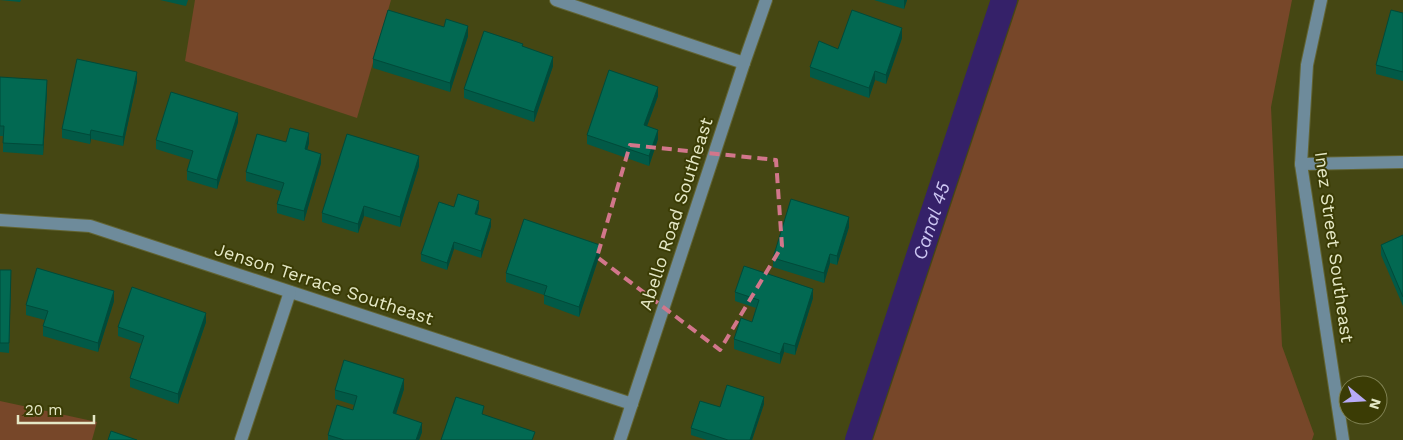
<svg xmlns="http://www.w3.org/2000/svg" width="1403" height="440" viewBox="0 0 1403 440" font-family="'Work Sans',sans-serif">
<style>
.green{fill:#774729}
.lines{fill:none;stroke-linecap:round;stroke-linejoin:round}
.canal{stroke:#352169;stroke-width:26}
.minor-casing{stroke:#626433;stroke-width:14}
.minor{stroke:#6e8b9b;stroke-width:12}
.wall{fill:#025a47}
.shaded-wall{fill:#014a39}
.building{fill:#026952;stroke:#014a39}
.marked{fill:none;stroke:#d2768b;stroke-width:4;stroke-dasharray:10 6;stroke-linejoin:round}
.labels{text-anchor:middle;stroke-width:4;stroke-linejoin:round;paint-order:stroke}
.street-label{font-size:18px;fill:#e5e8c6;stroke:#3b3c05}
.water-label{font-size:19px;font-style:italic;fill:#ccc6f2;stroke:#3b3c05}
</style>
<rect width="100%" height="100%" fill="#454713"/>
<g class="green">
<polygon points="195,0 391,0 357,118 185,61"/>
<polygon points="1019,0 1292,0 1271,107 1282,346 1314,434 1312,440 873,440"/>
<polygon points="0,401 97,422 92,440 0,440"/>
</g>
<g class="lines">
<path class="canal" id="s1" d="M858 440 1004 0"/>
<defs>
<g id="minor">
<polyline points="556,0 744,63"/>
<polyline points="1321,0 1307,65 1301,164 1343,440"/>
<polyline points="1301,164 1403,162"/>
<polyline points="0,220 90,226 632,404"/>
<polyline points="241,440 290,292"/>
<polyline points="620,440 744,63 766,0"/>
</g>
</defs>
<use href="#minor" class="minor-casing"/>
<use href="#minor" class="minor"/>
</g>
<g class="wall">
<polygon points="0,0 21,0 20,2"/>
<polygon points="160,0 188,0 186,6"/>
<polygon points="874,0 907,0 904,9"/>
<polygon points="1403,13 1403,81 1376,74 1376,65"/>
<polygon points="444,27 468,36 450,92 373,68 373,59"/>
<polygon points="902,38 886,84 875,80 869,98 810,77 810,67 838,49"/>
<polygon points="523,47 553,66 534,122 464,98 464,89"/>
<polygon points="0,77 47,90 43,155 3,152 3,136 0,136"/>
<polygon points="137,81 123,146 91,139 90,144 62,138 62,129"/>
<polygon points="658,96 647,126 658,139 649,166 587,144 587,135"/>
<polygon points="238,122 217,189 187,180 187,171 191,160 156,149 156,140"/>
<polygon points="286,142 309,143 307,150 321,163 304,221 277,213 277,204 281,191 246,181 246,172"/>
<polygon points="419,166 400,227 364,216 358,233 322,222 322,213"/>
<polygon points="454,207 479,208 477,214 491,226 481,258 454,249 447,270 421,261 421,254"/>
<polygon points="849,227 837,265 830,263 824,283 773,267 773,258"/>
<polygon points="1403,235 1403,306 1381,255 1381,245"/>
<polygon points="600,254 579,317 544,304 544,295 506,282 506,273"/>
<polygon points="0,270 11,279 9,353 0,352"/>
<polygon points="735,292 813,298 795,355 784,352 780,364 734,349 734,339 752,322 756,308 735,301"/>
<polygon points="114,301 98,352 43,336 43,326 45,320 26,315 26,305"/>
<polygon points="206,322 178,404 130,387 130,378 142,344 118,336 118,327"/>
<polygon points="404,389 396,414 422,432 419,440 328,440 328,435 353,410 354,405 335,399 335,390"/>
<polygon points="764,404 752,440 707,440 691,435 691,428 720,407"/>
</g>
<g class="shaded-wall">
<polygon points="904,0 907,0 904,9"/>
<polygon points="468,26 468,36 450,92 450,83"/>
<polygon points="902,28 902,38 886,84 886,75"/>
<polygon points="553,57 553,66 534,122 534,112"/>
<polygon points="875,71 875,80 869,98 869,88"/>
<polygon points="137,72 137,81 123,146 123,137"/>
<polygon points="47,80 47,90 43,155 43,145"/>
<polygon points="658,87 658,96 644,134 644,125"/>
<polygon points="238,113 238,122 217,189 217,180"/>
<polygon points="91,130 91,139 90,144 90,135"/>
<polygon points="658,130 658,139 649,166 649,156"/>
<polygon points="309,133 309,143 305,158 305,149"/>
<polygon points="321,154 321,163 304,221 304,211"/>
<polygon points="419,156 419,166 400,227 400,217"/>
<polygon points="479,201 479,208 475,221 475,214"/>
<polygon points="364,206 364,216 358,233 358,224"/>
<polygon points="849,217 849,227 837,265 837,256"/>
<polygon points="491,219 491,226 481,258 481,251"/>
<polygon points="454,242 454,249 447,270 447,263"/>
<polygon points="600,245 600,254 579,317 579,307"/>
<polygon points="830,254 830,263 824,283 824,273"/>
<polygon points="813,289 813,298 795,355 795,346"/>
<polygon points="114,291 114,301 98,352 98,343"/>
<polygon points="206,313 206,322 178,404 178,394"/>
<polygon points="784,343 784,352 780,364 780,354"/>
<polygon points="404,379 404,389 393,423 393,413"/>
<polygon points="764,397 764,404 752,440 750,440"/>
<polygon points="422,423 422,432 419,440 416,440"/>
</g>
<g class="building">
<polygon points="388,10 444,27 446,19 468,26 450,83 373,59"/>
<polygon points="852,10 902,28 886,75 875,71 869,88 810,67 819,41 838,49"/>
<polygon points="1391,10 1403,13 1403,72 1376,65"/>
<polygon points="484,31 523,44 522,46 553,57 534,112 464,89"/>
<polygon points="77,59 137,72 123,137 91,130 90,135 62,129"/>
<polygon points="609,70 658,87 644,125 658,130 649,156 587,135"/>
<polygon points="0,77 47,80 43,145 3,143 4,126 0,126"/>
<polygon points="171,92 238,113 217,180 187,171 193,151 156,140"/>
<polygon points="290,128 309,133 305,149 321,154 304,211 277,204 284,183 246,172 257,134 286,142"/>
<polygon points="347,134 419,156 400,217 364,206 358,224 322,213"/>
<polygon points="458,194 479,201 475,214 491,219 481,251 454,242 447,263 421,254 439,202 454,207"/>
<polygon points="791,199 849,217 837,256 830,254 824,273 773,258"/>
<polygon points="524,219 600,245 579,307 544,295 547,286 506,273"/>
<polygon points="1403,235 1403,297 1381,245"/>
<polygon points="744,266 813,289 795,346 784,343 780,354 734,339 741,318 752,322 759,300 735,292"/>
<polygon points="37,268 114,291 98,343 43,326 48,311 26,305"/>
<polygon points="0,270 11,270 9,343 0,343"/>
<polygon points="132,287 206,313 178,394 130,378 144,336 118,327"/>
<polygon points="344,360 404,379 393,413 422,423 416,440 344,440 328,435 337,405 353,410 357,396 335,390"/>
<polygon points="727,385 764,397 750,440 728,440 691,428 700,401 720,407"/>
<polygon points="456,397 484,406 482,414 535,432 532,440 441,440"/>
<polygon points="111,431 137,440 108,440"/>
</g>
<path class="marked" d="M630 145 776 160 782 246 720 350 597 257Z"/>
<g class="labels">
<g class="street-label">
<text transform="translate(676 214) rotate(-72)" y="6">Abello Road Southeast</text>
<text transform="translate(1334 247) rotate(82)" y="6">Inez Street Southeast</text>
<text transform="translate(324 284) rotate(18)" y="6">Jenson Terrace Southeast</text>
</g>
<g class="water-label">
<text dy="7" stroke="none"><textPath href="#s1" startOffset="231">Canal 45</textPath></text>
</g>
</g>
<g transform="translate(1363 400) rotate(108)"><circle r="24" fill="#3b3c05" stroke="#7f8152"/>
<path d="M0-4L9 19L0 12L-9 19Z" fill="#b8abf7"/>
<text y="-8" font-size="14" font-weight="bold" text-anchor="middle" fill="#e5e8c6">N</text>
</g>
<path d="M18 415v8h76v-8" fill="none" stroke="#e5e8c6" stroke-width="2.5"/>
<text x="25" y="415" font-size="15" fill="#e5e8c6" stroke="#3b3c05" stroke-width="4" paint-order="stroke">20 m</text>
</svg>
